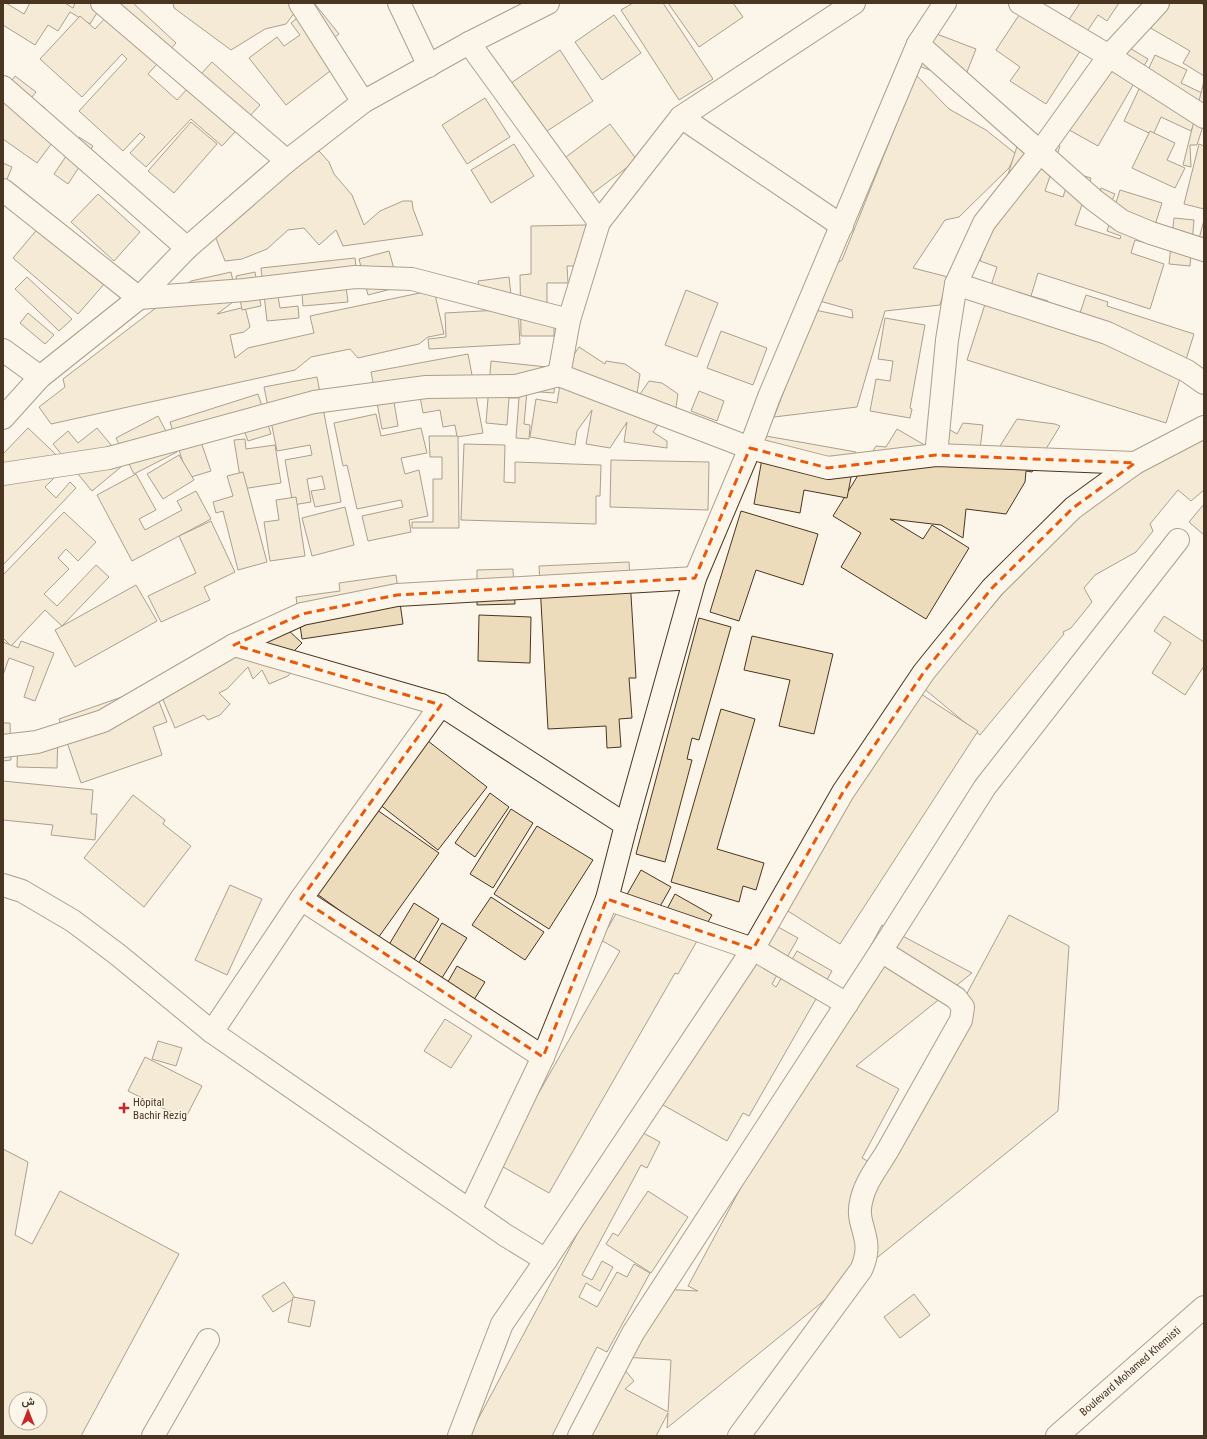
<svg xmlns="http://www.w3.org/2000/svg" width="1207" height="1439" viewBox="0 0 1207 1439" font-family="'Roboto Condensed',Vazirmatn,sans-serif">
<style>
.building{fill:#ecdcbc;stroke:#4a3520;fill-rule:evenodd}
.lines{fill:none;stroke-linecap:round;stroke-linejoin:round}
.minor-casing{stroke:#4a3520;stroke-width:24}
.major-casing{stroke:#4a3520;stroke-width:24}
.minor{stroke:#fbf6e9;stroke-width:22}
.major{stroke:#fbf6e9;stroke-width:22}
.marked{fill:none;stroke:#e8590c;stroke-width:3;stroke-dasharray:8 5;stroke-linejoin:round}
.poi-dot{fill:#c62828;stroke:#fbf6e9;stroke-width:1.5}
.labels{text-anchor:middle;stroke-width:3;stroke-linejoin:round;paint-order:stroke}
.poi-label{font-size:11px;fill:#4a3520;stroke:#fbf6e9;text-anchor:start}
.street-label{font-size:11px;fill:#4a3520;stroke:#fbf6e9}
</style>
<rect width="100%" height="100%" fill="#fbf6e9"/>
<g class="building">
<polygon points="3,3 6,3 24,14 30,3 65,3 73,8 75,3 103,3 90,24 70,12 58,31 48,25 35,45 3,25"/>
<polygon points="119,3 133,3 176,43 148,74 177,100 212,62 260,105 222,146 191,119 146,167 130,153 145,137 140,133 123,151 79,111 127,59 122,54 82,97 40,59 80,16 95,29"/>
<polygon points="173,3 302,3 286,24 265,29 231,50 174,8"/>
<polygon points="633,3 663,3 713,79 679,100 621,10"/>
<polygon points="668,3 733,3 743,17 699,47"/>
<polygon points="1027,3 1064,27 1080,3 1119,3 1107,21 1098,15 1080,42 1084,45 1046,104 1010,81 1020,67 996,50"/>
<polygon points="1154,3 1201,3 1204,6 1204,76 1183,63 1190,51 1142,23"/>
<polygon points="315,4 339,34 320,49 334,68 286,105 249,58 277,37 284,46 300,35 291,23"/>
<polygon points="614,15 641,53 602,80 575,42"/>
<polygon points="929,31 976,49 963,82 916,65"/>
<polygon points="1113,38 1148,59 1098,146 1062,126"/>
<polygon points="560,50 593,101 541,135 508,85"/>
<polygon points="1155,55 1187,70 1181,83 1204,94 1204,103 1191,131 1161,117 1153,135 1124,121"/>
<polygon points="916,75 949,109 986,130 1016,154 1009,168 959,217 945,220 913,268 948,277 940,305 885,311 857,407 774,417 815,310 853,318 852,310 816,300 829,268 842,260"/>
<polygon points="15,76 36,92 31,98 45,108 43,111 64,127 37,163 3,139 3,93"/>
<polygon points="1204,81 1204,123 1197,145 1190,145 1191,167 1183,165"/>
<polygon points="485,98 510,137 467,164 442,125"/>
<polygon points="191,122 217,144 174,193 148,171"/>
<polygon points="610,124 637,160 589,196 562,160"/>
<polygon points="1150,131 1175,143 1167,160 1185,168 1175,188 1132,168"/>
<polygon points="1021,134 1060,146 1045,191 1063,197 1071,172 1091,178 1075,225 1120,239 1121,236 1107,231 1120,190 1162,203 1149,244 1135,240 1131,253 1164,264 1150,309 1038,273 1031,296 1048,301 1042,321 1074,331 1086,295 1108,302 1107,306 1194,334 1166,423 967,360 997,267 980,261"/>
<polygon points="79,137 93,146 68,184 54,174"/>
<polygon points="514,144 534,176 491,203 471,170"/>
<polygon points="1199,144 1204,146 1204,209 1184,204"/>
<polygon points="319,151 329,162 334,174 352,195 364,225 380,211 403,201 412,201 413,209 423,235 343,246 336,230 319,245 304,228 288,230 267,249 242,259 225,261 215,236 305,157"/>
<polygon points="3,163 12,167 3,189"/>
<polygon points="1101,188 1115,194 1107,212 1093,205"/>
<polygon points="98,194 140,232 114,261 71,222"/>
<polygon points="1174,218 1194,220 1190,266 1169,264"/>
<polygon points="1204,220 1204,252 1196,250"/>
<polygon points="586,225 586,266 567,266 568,283 547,283 547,305 554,305 554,336 521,336 520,275 531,274 531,226"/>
<polygon points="40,226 105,283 78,314 13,258"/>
<polygon points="389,251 399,287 368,295 359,259"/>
<polygon points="355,258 358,285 346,287 348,302 303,306 302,293 278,296 280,308 298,306 299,318 267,321 261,268"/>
<polygon points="231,272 237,299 217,314 245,307 250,327 244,332 230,335 235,358 248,348 314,333 310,316 434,290 444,334 428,337 419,344 358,358 350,349 311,357 295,370 51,424 39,407 65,387 63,379 191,281"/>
<polygon points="255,272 261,306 242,310 236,276"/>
<polygon points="27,277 72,319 59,331 15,289"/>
<polygon points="509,277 511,295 481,299 478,281"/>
<polygon points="686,290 718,303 697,357 665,345"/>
<polygon points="518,309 520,344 429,349 428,339 446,337 445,313"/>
<polygon points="28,313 54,335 45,344 20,323"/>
<polygon points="885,318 925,325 910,408 912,409 910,418 870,411 876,379 890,381 893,361 878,359"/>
<polygon points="721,331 767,348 753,385 707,368"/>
<polygon points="579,347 605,364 606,361 625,364 640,374 636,400 649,381 662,383 678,394 674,420 662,419 653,432 667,441 667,448 624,442 627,422 610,448 586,444 592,410 577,431 575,445 530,437 536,399 557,403 562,372"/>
<polygon points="468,354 483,433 457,437 455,425 443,427 440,410 423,413 420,397 394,402 398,426 382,429 371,372"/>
<polygon points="491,361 556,368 554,393 527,391 524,424 530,425 529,439 516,438 519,398 509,398 507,425 486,423"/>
<polygon points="317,377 341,502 315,507 311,491 325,489 322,476 307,479 311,502 293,505 285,460 312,455 310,445 277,451 264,387"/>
<polygon points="699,391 724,401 717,421 691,411"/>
<polygon points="258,394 271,434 248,441 242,425 200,439 211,471 188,478 170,422"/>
<polygon points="376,414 381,436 421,428 427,453 401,458 405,474 419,470 428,516 409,520 411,532 368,541 362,516 403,507 401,500 357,509 347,465 343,466 334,423"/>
<polygon points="158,416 177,452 134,474 116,438"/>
<polygon points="1017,419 1055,424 1060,426 1032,472 1026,471 1025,482 1006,514 966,509 963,538 941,525 890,519 923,539 932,525 969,548 926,619 841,567 861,533 833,516 876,446 886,447 897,429 928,447 942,425 957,434 963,423 983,425 980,449 993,457"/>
<polygon points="1204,425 1204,490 1191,501 1178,490 1150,524 1153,531 1136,552 1095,575 1084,588 1092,602 1071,628 1063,632 1064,634 980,735 922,687 984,612 991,608 1080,500"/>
<polygon points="28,428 67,465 45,487 56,498 70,482 76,488 3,565 3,454"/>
<polygon points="97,428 117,452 112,456 121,467 92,491 53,444 68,431 78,443"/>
<polygon points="429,436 458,436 459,528 412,528 412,522 433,522 433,479 442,479 442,457 430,457"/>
<polygon points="766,436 856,452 847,498 804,490 800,513 754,504"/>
<polygon points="245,439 246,449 275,445 281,483 242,489 234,440"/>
<polygon points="464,444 505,445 504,482 515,483 515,462 601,465 600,496 596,496 596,524 461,520"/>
<polygon points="179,455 194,480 163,499 147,474"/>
<polygon points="611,460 709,462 708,510 610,507"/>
<polygon points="243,472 267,562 238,570 223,511 216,513 213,502 233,496 227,476"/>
<polygon points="136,474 156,510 139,519 145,530 182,510 177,501 196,491 211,519 132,561 97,495"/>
<polygon points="296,497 305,556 270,561 264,522 279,520 276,500"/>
<polygon points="1204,504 1204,535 1189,522"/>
<polygon points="345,507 354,545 312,556 302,518"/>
<polygon points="741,511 818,534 803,585 756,570 739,621 710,612"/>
<polygon points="64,512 96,542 78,561 66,549 58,558 69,569 44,594 57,606 96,565 109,577 62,626 45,610 11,646 3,638 3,575"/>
<polygon points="211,521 235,572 204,587 210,600 161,622 148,596 196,573 179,536"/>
<polygon points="629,562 636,678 629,678 632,718 619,719 621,747 607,748 606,726 548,729 539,566"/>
<polygon points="513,569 515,604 477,605 477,570"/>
<polygon points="396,575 403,624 302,639 296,597 340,591 339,583"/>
<polygon points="136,585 157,621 75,667 55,630"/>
<polygon points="479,615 531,617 530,663 478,661"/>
<polygon points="1164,616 1204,642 1204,666 1185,695 1152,673 1171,643 1154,631"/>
<polygon points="699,618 731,627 699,740 692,738 687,759 692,760 665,862 636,854"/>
<polygon points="244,628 252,636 287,629 302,643 294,651 299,664 288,676 269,684 262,670 253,679 248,667 227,689 219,693 230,704 220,715 208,720 204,715 175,728 156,683 198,675"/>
<polygon points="752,636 833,654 814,734 779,726 790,680 744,670"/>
<polygon points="21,641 54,653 35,701 24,697 34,667 9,658 3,675 3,642 18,648"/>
<polygon points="153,686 167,722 153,727 162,755 81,783 59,719"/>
<polygon points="921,694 978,731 840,944 780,906"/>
<polygon points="721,709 755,719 717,849 764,863 756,890 743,886 739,902 671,882"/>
<polygon points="3,723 10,723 11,760 3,761"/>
<polygon points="18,733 58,734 57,768 17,767"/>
<polygon points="428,741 487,787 438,850 379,804"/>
<polygon points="3,781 93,790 91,814 97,814 95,840 51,835 53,825 3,820"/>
<polygon points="490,793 509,807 475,857 455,843"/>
<polygon points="133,795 165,820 163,824 191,846 144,907 84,858"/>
<polygon points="511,809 533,823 493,888 470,874"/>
<polygon points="377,810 439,853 378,938 317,894"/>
<polygon points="537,826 593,860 549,929 494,894"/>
<polygon points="641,870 671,887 658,910 667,909 675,894 712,915 678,974 675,973 549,1193 498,1164 620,951 601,940"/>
<polygon points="230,885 262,899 227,975 195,960"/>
<polygon points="491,897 544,932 525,960 472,925"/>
<polygon points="414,903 439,919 412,963 387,948"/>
<polygon points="1009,915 1069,946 1058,1111 667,1428 668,1413 656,1436 574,1436 615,1358 634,1381 625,1389 668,1412 671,1360 623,1357 660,1289 698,1291 688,1286 882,925 972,973 856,1066 899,1089 862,1158 875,1165"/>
<polygon points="760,917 798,938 772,984 776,987 797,951 832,971 749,1116 743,1113 727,1141 656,1101"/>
<polygon points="442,923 467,938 440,981 417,966"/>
<polygon points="457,966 485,982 472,1003 445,987"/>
<polygon points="445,1019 472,1036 451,1068 424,1051"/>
<polygon points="158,1041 182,1048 176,1066 152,1059"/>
<polygon points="145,1057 202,1086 185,1119 128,1091"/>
<polygon points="634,1128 660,1142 647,1168 641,1165 582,1275 592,1280 602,1261 613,1267 600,1291 586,1283 579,1297 597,1307 617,1272 627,1277 634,1264 650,1273 607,1352 597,1347 552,1436 469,1436"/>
<path d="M3 1149 28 1162 15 1235 32 1244 60 1191 179 1254 81 1436H3ZM16 1399H40V1423H16Z"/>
<polygon points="648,1191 688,1217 651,1273 606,1244 613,1233 618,1236"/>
<polygon points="284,1282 295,1298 273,1312 262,1296"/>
<polygon points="914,1294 930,1315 900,1338 884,1317"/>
<polygon points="293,1297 315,1301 310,1327 288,1322"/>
</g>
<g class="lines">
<defs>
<g id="minor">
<polyline points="102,3 287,161"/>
<polyline points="300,3 363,102"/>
<polyline points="399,3 429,66"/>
<polyline points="1020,3 1109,56 1204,117"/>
<polyline points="469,43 599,222"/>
<polyline points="918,44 1094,200 1122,221 1151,233 1204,250"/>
<polyline points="3,87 187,248"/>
<polyline points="681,117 842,226"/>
<polyline points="3,190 139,298 245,290 355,277 412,279 569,320"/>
<polyline points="956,284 1107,333 1187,371 1204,383"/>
<polyline points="3,350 40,377"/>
<polyline points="559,375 750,448 828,468 936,455 1135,463"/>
<polyline points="936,455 947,340 956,284 984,223 1040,152 1109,56 1158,3"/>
<polyline points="3,474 109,458 314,402 426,387 516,386 559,375 569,320 599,222 681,117 854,3"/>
<polyline points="234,645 441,705 626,825"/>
<polyline points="3,746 37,742 103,721 234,645 302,614 397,595 695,578"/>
<polyline points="3,885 22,891 73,921 117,954 212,1032 505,1235 546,1260"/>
<polyline points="301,899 543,1057"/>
<polyline points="607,899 753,949 847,1004"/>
<polyline points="212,1032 301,899 441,705"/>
<polyline points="470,1210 543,1057 607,899 626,825 695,578 750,448 769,397 918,44 945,3"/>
<polyline points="153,1436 208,1340"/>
<polyline points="459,1436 502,1324 546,1260 753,949 843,792 924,672 992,588 1073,508 1135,463 1204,427"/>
<polyline points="579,1436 633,1333 881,951 985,787 1178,540"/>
<path d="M739 1436 861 1270C876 1238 855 1227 861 1202 865 1181 879 1166 889 1148 913 1105 937 1063 961 1020L963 1007 956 998 881 951"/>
</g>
<g id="major">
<polyline points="3,418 40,377 139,298 187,248 287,161 363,102 469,43 548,3"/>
<polyline points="1057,1436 1204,1307"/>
</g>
</defs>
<use href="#minor" class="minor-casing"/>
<use href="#major" class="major-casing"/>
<use href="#minor" class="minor"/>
<use href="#major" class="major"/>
</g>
<path d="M0 0H1207V1439H0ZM750 448 828 468 936 455 1135 463 1073 508 992 588 924 672 843 792 753 949 607 899 543 1057 301 899 441 705 234 645 302 614 397 595 695 578Z" fill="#fbf6e9" fill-opacity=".55" fill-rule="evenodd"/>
<path class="marked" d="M750 448 828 468 936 455 1135 463 1073 508 992 588 924 672 843 792 753 949 607 899 543 1057 301 899 441 705 234 645 302 614 397 595 695 578Z"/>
<path class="poi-dot" d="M122 1102h4v4h4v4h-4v4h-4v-4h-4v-4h4z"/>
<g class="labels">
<g class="poi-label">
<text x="133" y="1106">Hôpital<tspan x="133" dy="13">Bachir Rezig</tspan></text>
</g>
<g class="street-label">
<text transform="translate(1130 1371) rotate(-41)" y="4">Boulevard Mohamed Khemisti</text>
</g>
</g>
<rect width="1207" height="1439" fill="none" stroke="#4a3520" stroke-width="8"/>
<g transform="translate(28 1411)"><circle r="19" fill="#fbf6e9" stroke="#b4a999"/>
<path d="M0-3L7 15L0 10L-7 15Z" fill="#c62828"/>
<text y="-6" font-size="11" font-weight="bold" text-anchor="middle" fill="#4a3520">ش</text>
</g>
</svg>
